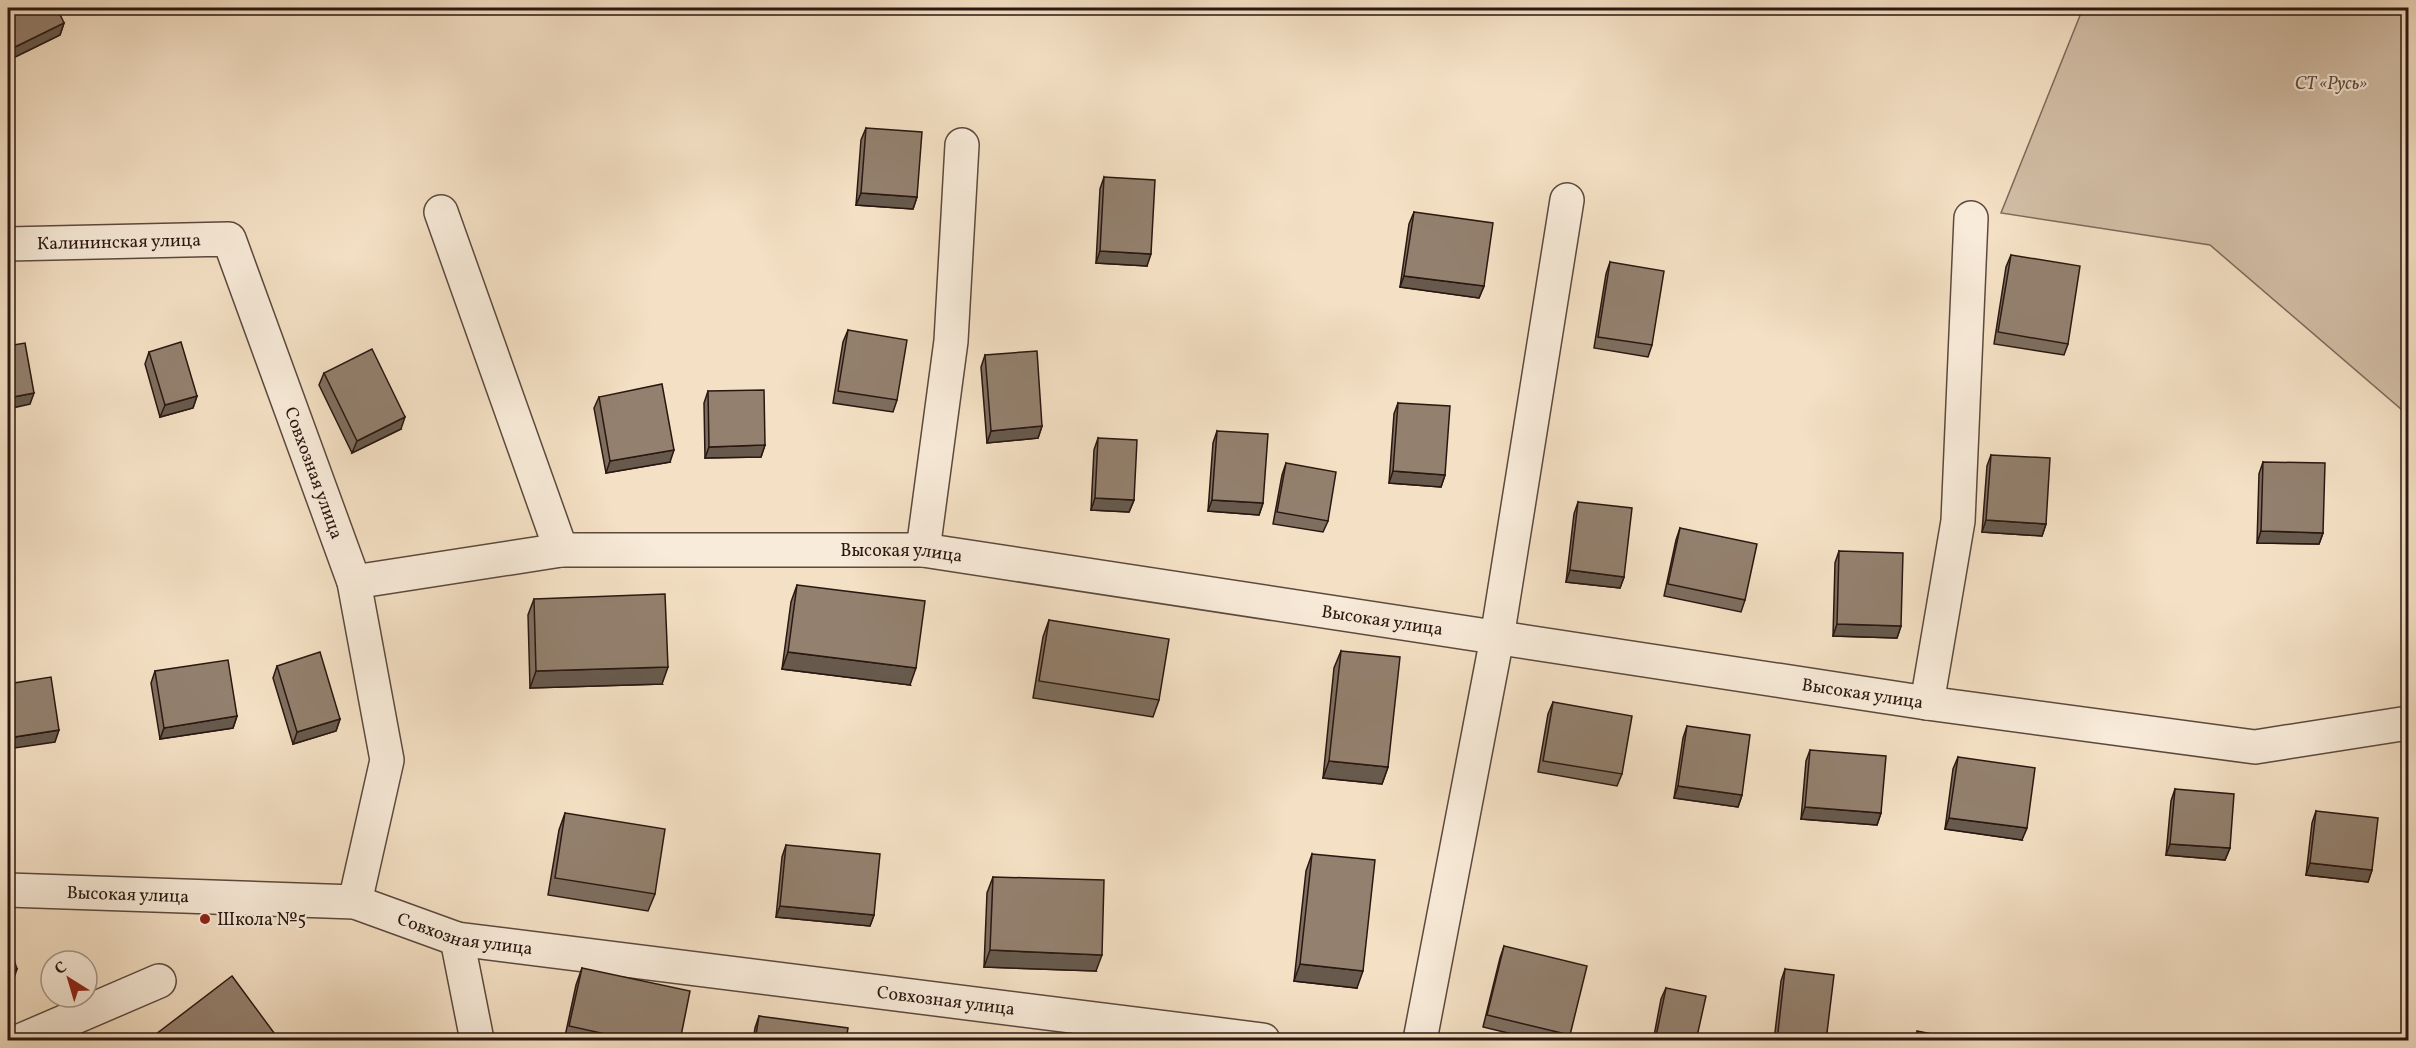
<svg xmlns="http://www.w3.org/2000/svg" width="2416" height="1048" viewBox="0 0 2416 1048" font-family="Vollkorn,serif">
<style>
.green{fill:#d2bea6;stroke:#7e6a5c;stroke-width:1.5}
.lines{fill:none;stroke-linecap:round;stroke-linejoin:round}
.minor-casing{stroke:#5c493e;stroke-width:36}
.minor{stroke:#f8ebd9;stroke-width:33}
.wall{fill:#7e6e5f;stroke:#2a1711;stroke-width:1.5}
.shaded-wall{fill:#675a4d;stroke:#2a1711;stroke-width:1.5}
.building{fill:#93806e;stroke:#2a1711;stroke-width:1.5}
.poi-dot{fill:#8f2418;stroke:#f8ebd9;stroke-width:2}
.labels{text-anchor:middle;stroke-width:4.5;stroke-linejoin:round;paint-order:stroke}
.park-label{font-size:18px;font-style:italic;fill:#5c493e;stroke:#f8ebd9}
.street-label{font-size:18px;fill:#2a1711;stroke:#f8ebd9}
.poi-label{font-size:18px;fill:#2a1711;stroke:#f8ebd9;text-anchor:start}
</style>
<rect width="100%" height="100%" fill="#f4e0c4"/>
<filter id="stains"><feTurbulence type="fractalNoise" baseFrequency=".00333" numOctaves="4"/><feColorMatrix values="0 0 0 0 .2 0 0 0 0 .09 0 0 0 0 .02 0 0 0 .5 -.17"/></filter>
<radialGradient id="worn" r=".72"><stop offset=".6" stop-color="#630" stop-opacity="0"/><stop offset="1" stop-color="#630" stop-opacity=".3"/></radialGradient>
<polygon class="green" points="2083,8 2408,8 2408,415 2210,245 2001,213"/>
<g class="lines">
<defs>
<g id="minor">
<polyline points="441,212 561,550"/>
<path id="s1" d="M8 244 229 239 354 582 387 760 355 902 457 939 1263 1040"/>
<polyline points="923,550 951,341 962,145"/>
<path id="s2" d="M354 582 561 550H923L1927 703 2255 747 2408 723"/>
<polyline points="1927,703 1958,521 1971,218"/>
<path id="s3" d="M8 890 355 902"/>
<polyline points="457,939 477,1040"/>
<polyline points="22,1040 159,981"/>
<polyline points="1420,1040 1497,638 1567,200"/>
</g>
</defs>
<use href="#minor" class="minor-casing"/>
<use href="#minor" class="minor"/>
</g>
<g class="wall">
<polygon points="8,8 64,23 60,35 11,59 8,52"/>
<polygon points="866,128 917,197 913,209 856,205 861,140"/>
<polygon points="1104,177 1147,266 1096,263 1100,189"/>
<polygon points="1414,212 1484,286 1479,298 1400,287 1409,224"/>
<polygon points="2011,255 2068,344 2064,355 1994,344 2006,267"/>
<polygon points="1610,262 1652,345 1648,357 1594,348 1606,274"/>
<polygon points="848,330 897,400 893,412 833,403 843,342"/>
<polygon points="149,352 197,396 193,408 160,417 145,364"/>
<polygon points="985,355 1042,426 1038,438 987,443 981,367"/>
<polygon points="324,373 401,429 352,453 319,385"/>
<polygon points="708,391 765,445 761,457 705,458 704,403"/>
<polygon points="599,397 670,462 606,473 594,408"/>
<polygon points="1398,403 1445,475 1441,487 1389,483 1394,414"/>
<polygon points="1217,431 1263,503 1259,515 1208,511 1213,443"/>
<polygon points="1098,438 1134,500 1129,512 1091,510 1094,450"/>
<polygon points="1991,455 2046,524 2042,536 1982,532 1987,466"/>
<polygon points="2263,462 2323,533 2319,544 2257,543 2259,474"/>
<polygon points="1286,463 1328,521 1323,532 1273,524 1282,475"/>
<polygon points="1578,502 1624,577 1620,588 1566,582 1574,514"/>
<polygon points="1680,528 1745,600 1741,612 1664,596 1676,540"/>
<polygon points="1839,551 1901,626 1897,638 1833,636 1835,563"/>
<polygon points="797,585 910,685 782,669 791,602"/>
<polygon points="534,599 662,684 530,688 528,615"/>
<polygon points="1049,620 1159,700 1153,717 1033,698 1043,637"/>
<polygon points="1341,651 1388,767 1382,784 1323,778 1334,668"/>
<polygon points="277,666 340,719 336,731 293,744 273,678"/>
<polygon points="155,671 237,716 233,728 160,739 151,683"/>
<polygon points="1553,702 1622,774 1617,786 1538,772 1548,714"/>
<polygon points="1687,726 1742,795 1738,807 1674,798 1683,738"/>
<polygon points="1810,750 1881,813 1877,825 1801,819 1806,761"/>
<polygon points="1958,757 2022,840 1945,829 1953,769"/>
<polygon points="2175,789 2230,848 2225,860 2166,855 2171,801"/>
<polygon points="2316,811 2372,870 2368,882 2306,875 2312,823"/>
<polygon points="565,813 655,894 648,911 548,895 559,830"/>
<polygon points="786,845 874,915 870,926 776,917 782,857"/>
<polygon points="1312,854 1357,988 1294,981 1306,871"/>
<polygon points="993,877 1096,971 984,967 987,893"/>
<polygon points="1504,946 1570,1035 1568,1041 1541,1041 1483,1027 1500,958"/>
<polygon points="582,968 680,1041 564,1041 576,985"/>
<polygon points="1785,969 1826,1041 1774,1041 1781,981"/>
<polygon points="1666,988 1696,1041 1653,1041 1661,999"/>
<polygon points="759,1016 846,1041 753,1041 755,1028"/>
</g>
<g class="shaded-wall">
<polygon points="64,23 60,35 11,59 15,47"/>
<polygon points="861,193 917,197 913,209 856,205"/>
<polygon points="1100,251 1151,254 1147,266 1096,263"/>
<polygon points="1404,276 1484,286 1479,298 1400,287"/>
<polygon points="34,393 30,404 8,409 8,398"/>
<polygon points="197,396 193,408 160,417 165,405"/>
<polygon points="405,417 401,429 352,453 357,441"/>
<polygon points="1042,426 1038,438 987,443 991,431"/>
<polygon points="765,445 761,457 705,458 709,447"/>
<polygon points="674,450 670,462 606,473 610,461"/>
<polygon points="1393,471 1445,475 1441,487 1389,483"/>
<polygon points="1095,498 1134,500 1129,512 1091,510"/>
<polygon points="1212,500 1263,503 1259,515 1208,511"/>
<polygon points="1986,520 2046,524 2042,536 1982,532"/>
<polygon points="2261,531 2323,533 2319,544 2257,543"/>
<polygon points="1570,570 1624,577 1620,588 1566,582"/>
<polygon points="1837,624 1901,626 1897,638 1833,636"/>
<polygon points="788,652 916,668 910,685 782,669"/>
<polygon points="668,667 662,684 530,688 536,671"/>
<polygon points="237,716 233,728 160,739 164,728"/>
<polygon points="340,719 336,731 293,744 297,732"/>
<polygon points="59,730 55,742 8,749 8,738"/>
<polygon points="1329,761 1388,767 1382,784 1323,778"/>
<polygon points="1678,786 1742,795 1738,807 1674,798"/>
<polygon points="1805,807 1881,813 1877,825 1801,819"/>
<polygon points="1949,818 2027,828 2022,840 1945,829"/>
<polygon points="2170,844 2230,848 2225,860 2166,855"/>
<polygon points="2310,863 2372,870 2368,882 2306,875"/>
<polygon points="780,906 874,915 870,926 776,917"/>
<polygon points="990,950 1102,955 1096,971 984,967"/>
<polygon points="1300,964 1363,971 1357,988 1294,981"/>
<polygon points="17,969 13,981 8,982 8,972"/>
</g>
<g class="building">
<polygon points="8,8 57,8 64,23 15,47 8,32"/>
<polygon points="866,128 922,132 917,197 861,193"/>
<polygon points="1104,177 1155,180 1151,254 1100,251"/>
<polygon points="1414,212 1493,223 1484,286 1404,276"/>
<polygon points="2011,255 2080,266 2068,344 1998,332"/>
<polygon points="1610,262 1664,271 1652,345 1598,337"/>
<polygon points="848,330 907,340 897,400 838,391"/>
<polygon points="181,342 197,396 165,405 149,352"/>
<polygon points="25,343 34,393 8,398 8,346"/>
<polygon points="372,349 405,417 357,441 324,373"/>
<polygon points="1037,351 1042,426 991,431 985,355"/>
<polygon points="662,384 674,450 610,461 599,397"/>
<polygon points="764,390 765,445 709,447 708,391"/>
<polygon points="1398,403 1450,406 1445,475 1393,471"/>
<polygon points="1217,431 1268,434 1263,503 1212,500"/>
<polygon points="1098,438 1137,440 1134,500 1095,498"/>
<polygon points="1991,455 2050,458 2046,524 1986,520"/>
<polygon points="2263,462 2325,463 2323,533 2261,531"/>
<polygon points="1286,463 1336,472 1328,521 1277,512"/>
<polygon points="1578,502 1632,508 1624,577 1570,570"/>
<polygon points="1680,528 1757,544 1745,600 1668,584"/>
<polygon points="1839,551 1903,553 1901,626 1837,624"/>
<polygon points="797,585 925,601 916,668 788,652"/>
<polygon points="665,594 668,667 536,671 534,599"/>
<polygon points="1049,620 1169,639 1159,700 1039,681"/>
<polygon points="1341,651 1400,657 1388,767 1329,761"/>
<polygon points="320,652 340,719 297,732 277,666"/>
<polygon points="228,660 237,716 164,728 155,671"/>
<polygon points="51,677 59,730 8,738 8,684"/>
<polygon points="1553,702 1632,716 1622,774 1543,761"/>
<polygon points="1687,726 1750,735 1742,795 1678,786"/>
<polygon points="1810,750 1886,756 1881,813 1805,807"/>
<polygon points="1958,757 2035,768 2027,828 1949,818"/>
<polygon points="2175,789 2234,794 2230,848 2170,844"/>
<polygon points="2316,811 2378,818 2372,870 2310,863"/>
<polygon points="565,813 665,829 655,894 555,878"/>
<polygon points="786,845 880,854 874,915 780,906"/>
<polygon points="1312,854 1375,860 1363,971 1300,964"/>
<polygon points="993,877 1104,880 1102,955 990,950"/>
<polygon points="8,941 17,969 8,972"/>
<polygon points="1504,946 1587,966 1570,1035 1487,1015"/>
<polygon points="582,968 690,991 680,1041 637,1041 569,1026"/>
<polygon points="1785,969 1834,975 1826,1041 1777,1041"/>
<polygon points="232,976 280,1041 147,1041"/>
<polygon points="1666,988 1706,996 1696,1041 1655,1041"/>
<polygon points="759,1016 848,1028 846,1041 755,1041"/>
<polygon points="1917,1031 1957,1039 1956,1041 1915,1041"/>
<polygon points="988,1036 1010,1041 987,1041"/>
</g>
<circle class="poi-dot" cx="205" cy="919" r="6"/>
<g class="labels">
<g class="park-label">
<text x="2331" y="89">СТ «Русь»</text>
</g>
<g class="street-label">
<text dy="6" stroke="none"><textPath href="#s1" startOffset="111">Калининская улица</textPath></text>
<text dy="6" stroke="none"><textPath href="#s1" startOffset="470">Совхозная улица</textPath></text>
<text dy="6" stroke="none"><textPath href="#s2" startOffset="550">Высокая улица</textPath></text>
<text dy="6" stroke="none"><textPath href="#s2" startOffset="1036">Высокая улица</textPath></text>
<text dy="6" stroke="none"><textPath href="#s2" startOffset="1522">Высокая улица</textPath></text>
<text dy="6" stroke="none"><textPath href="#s3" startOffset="120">Высокая улица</textPath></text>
<text dy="6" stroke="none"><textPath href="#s1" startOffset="1028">Совхозная улица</textPath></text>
<text dy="6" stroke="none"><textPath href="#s1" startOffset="1514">Совхозная улица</textPath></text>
</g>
<g class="poi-label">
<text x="217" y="925">Школа №5</text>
</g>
</g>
<rect width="2416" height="1048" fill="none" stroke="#f4e0c4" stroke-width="30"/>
<rect x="9" y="9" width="2398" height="1030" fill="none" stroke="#2a1711" stroke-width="3"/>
<rect x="15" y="15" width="2386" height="1018" fill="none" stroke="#2a1711" stroke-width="1.5"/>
<g transform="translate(69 979) rotate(323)"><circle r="28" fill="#f8ebd9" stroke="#a69689" stroke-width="1.5"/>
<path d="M0-4.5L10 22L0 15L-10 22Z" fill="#8f2418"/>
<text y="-9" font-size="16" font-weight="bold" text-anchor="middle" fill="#2a1711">С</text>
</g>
<rect width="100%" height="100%" filter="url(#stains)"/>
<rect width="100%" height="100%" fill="url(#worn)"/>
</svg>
